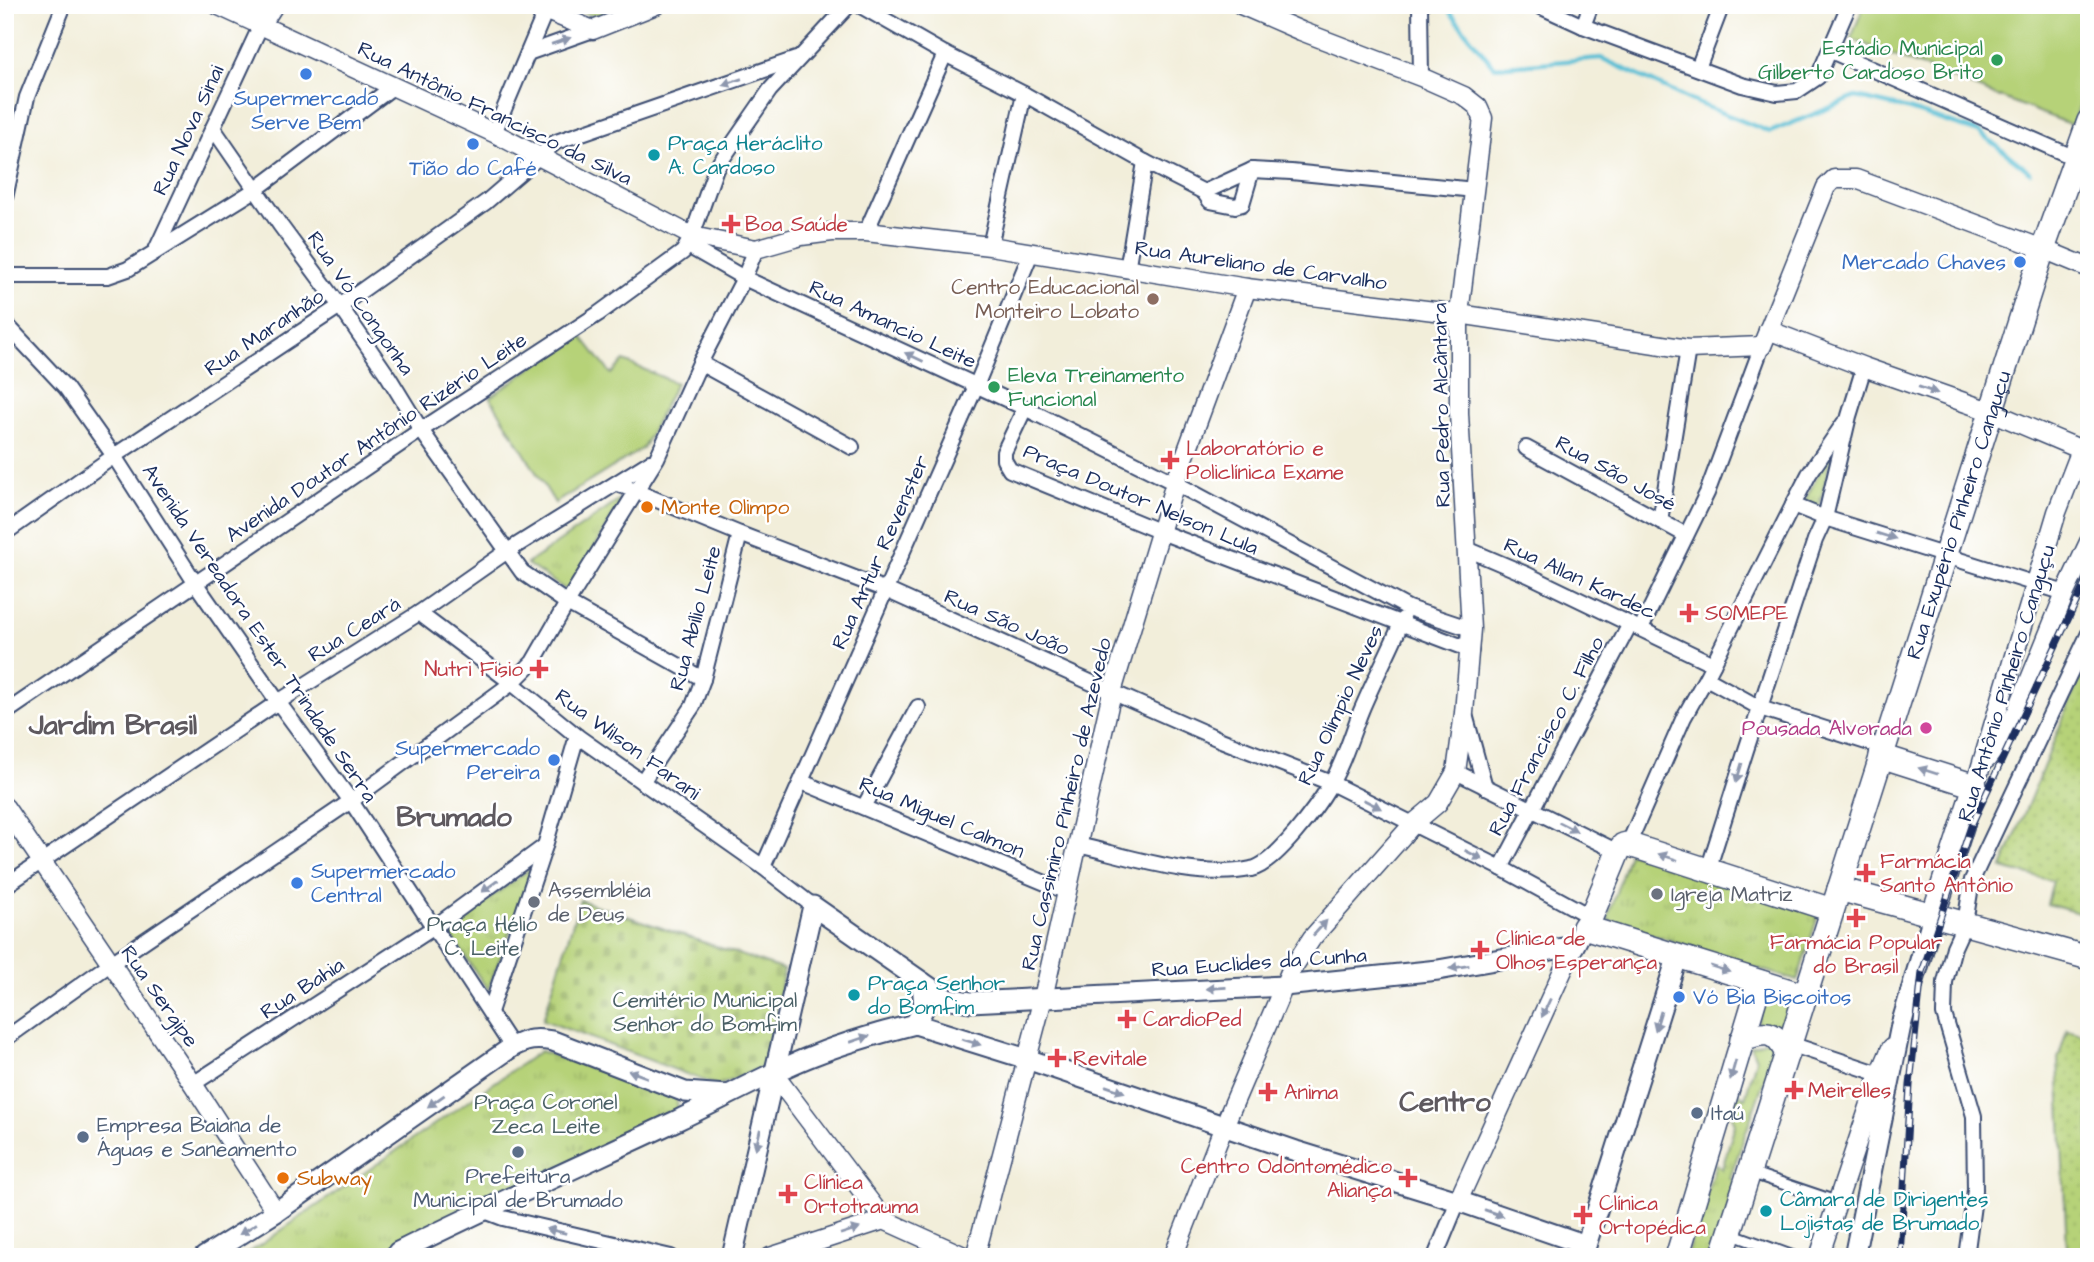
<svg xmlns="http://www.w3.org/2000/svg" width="2094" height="1262" viewBox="0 0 2094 1262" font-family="'Architects Daughter',sans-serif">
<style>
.grass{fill:url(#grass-dots);stroke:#68806b;stroke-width:2}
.cemetery{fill:url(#cemetery-stones);stroke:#68806b;stroke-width:2}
.park{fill:url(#park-tufts);stroke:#68806b;stroke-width:2}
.pitch{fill:#b6d278;stroke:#68806b;stroke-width:2}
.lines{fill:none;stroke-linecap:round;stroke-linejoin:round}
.stream{stroke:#57bed4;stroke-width:4.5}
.pedestrian-casing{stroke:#3b4c71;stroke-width:14}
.minor-casing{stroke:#3b4c71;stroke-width:18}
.tertiary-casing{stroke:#3b4c71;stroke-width:21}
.secondary-casing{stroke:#3b4c71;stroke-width:23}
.primary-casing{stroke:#3b4c71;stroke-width:26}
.pedestrian{stroke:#fff;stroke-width:10}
.minor{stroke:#fff;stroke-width:14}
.tertiary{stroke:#fff;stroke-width:18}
.secondary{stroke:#fff;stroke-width:19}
.primary{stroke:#fff;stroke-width:23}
.rail-casing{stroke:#1b2f5e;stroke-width:7}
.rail{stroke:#fff;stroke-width:4.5;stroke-dasharray:13;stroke-linecap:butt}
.oneway{fill:#8d97ae}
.leisure-dot{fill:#2e9e5b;stroke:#fff;stroke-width:2.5}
.shop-dot{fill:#3f7fe0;stroke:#fff;stroke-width:2.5}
.culture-dot{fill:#0f9aa8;stroke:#fff;stroke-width:2.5}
.health-dot{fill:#e0444e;stroke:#fff;stroke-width:2.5}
.education-dot{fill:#8d6e63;stroke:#fff;stroke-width:2.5}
.food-dot{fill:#e8710a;stroke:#fff;stroke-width:2.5}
.hotel-dot{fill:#d1479c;stroke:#fff;stroke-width:2.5}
.worship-dot{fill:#6b7280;stroke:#fff;stroke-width:2.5}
.service-dot{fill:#5c6f8a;stroke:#fff;stroke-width:2.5}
.labels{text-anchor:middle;stroke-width:5;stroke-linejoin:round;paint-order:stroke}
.leisure-label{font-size:21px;fill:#27864d;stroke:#fff;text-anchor:end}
.shop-label{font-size:21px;fill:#366cbe;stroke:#fff}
.street-label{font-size:21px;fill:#1b2f5e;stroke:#fff}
.culture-label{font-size:21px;fill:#0d838f;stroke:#fff;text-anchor:start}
.health-label{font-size:21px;fill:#be3a42;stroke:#fff;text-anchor:start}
.education-label{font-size:21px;fill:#785e54;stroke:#fff;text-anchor:end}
.food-label{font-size:21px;fill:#c56008;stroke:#fff;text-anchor:start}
.hotel-label{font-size:21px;fill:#b23c85;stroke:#fff;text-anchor:end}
.worship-label{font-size:21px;fill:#5b616d;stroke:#fff;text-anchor:start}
.park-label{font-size:21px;fill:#4a6066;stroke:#fff}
.service-label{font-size:21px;fill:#4e5e75;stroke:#fff;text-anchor:start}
.district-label{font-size:28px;font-weight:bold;fill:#5e595f;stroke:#fff}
</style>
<defs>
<pattern id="grass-dots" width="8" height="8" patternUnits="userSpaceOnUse" patternTransform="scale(1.75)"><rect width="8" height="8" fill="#b6d278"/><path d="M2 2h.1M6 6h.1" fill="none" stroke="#9cb56a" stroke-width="1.8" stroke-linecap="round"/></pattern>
<pattern id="cemetery-stones" width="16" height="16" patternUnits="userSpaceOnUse" patternTransform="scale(1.75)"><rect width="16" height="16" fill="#b6d278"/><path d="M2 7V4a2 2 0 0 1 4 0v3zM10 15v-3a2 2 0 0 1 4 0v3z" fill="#9cb56a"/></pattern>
<pattern id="park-tufts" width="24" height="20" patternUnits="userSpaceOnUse" patternTransform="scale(1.75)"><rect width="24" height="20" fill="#b6d278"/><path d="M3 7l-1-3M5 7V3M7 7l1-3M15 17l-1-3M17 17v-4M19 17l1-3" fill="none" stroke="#9cb56a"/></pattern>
</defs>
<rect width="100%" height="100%" fill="#fff"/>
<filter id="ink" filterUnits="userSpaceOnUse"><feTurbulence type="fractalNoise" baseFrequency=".0143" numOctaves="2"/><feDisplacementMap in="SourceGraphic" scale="14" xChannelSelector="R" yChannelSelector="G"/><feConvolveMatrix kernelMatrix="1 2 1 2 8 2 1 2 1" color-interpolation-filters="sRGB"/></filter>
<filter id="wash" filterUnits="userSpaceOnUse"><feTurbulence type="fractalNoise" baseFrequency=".00686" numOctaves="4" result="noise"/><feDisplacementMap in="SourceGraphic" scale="28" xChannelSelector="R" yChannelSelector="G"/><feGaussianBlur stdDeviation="1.57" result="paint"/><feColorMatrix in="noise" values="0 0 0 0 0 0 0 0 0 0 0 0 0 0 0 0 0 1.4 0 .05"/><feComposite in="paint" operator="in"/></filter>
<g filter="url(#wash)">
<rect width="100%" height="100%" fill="#f2eeda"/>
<g class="grass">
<polygon points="2089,655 2089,916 2047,904 2053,881 2002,868"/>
<polygon points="2067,1030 2089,1036 2089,1257 2066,1257 2067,1249 2058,1059"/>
</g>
<polygon class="cemetery" points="580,900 784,970 765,1066 718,1086 543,1020"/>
<g class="park">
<polygon points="568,5 624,5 594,17"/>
<polygon points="1834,444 1819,508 1804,502"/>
<polygon points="624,497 569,592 527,564"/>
<polygon points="1629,853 1819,913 1797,981 1607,920"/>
<polygon points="535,865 488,990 447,930"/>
<polygon points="1768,991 1797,1001 1787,1034 1757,1024"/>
<polygon points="1772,1038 1777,1070 1768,1069 1730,1178 1737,1187 1714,1257 1686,1257 1716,1163 1722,1169 1735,1124 1731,1113 1738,1093 1745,1098 1756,1059 1751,1046"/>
<polygon points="540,1051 673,1095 677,1101 678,1111 393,1257 243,1257"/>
</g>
<g class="pitch">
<polygon points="1864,5 2089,5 2089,81 2072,125 1851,39"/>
<polygon points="580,334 611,374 624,361 676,383 643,448 555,503 490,397"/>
</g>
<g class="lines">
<polyline class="stream" points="1450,5 1450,12 1494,67 1601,58 1697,103 1770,132 1856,97 1907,109 1979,132 2030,172"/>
</g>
</g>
<g filter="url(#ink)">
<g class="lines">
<defs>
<g id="pedestrian">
<polyline points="1749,1172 1837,1202"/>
<polyline points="1729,1233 1795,1257"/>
</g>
<g id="minor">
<polyline points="859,5 945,54 1024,94 1145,162 1204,192 1252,170 1291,172 1475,190"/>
<polyline points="1420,5 1421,77"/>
<polyline points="1537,5 1583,26 1742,85 1777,93 1797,91 1818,77 1849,5"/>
<polyline points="1583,26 1591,5"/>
<polyline points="1831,51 2075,158"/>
<polyline points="528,53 593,30"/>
<polyline points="1698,68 1722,5"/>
<polyline points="213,128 280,225 340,306 388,376 421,430 522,572 567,603 703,679"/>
<polyline points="494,133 548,5"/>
<polyline points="1204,192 1210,201 1235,206 1242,204 1252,170"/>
<polyline points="5,198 27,97 64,5"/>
<polyline points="866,232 945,54"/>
<polyline points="688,246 744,278 1025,408 1175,483 1408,608 1471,629"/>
<polyline points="990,246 1024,94"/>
<polyline points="155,252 260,27 253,5"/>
<polyline points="1127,270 1145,162"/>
<polyline points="5,276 108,276 128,269 255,190 394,86"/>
<polyline points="5,323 66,388 114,456 196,584 278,702 351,801 512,1047"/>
<polyline points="700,363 852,447"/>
<polyline points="1025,408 1004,452 1004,460 1010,470 1161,532 1471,650"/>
<polyline points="1526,448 1686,535"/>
<polyline points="618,484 740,534 886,590 1112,692 1221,740 1331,783 1501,868 1591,917"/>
<polyline points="1793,505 1825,518 2065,593"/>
<polyline points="1660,521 1688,349"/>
<polyline points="5,533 114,456 340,306 486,202 556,142 796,59"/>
<polyline points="1467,549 1528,575 1713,664"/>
<polyline points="419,613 512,683 577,736 763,867 813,906"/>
<polyline points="1641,628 1707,493 1762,346"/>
<polyline points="1706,678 1760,708 1885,748"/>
<polyline points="5,713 421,430 598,314 683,252 692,236 716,168 770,90 849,5"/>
<polyline points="1466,718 1485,787"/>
<polyline points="1456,772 1618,852"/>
<polyline points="642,782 693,706 703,679 740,534"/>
<polyline points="802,782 1067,892"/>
<polyline points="864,807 918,707"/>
<path d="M1078 845C1131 857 1197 880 1251 869 1275 865 1318 805 1330 785 1343 765 1352 733 1361 711 1374 680 1390 650 1403 619"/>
<polyline points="1628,845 1684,717 1706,678 1793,505 1809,474 1844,423"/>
<polyline points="763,867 976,386 1031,253"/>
<polyline points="1501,868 1630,624"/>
<polyline points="1708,870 1746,750 1815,540 1825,518 1849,416 1864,367"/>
<polyline points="5,886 278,702 419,613 506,552 650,462"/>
<polyline points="490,1012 545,846 577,736"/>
<polyline points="5,1039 110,964 351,801 512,683 533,662 567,603 657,458 700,363 744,278 756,249"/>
<polyline points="1790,1044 1880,1074"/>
<polyline points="193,1084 433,928 545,846"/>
<polyline points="482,1210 503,1218 671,1257"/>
<polyline points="1435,1257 1458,1201"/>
<polyline points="1966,1257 1975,1190 1974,1116 1944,1014 1945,982 1954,947 1965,923 1972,880 2089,633"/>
</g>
<g id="tertiary">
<polyline points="217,5 494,133 692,236 756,249 801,236 832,232 866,232 990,246 1247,288 1459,314 1688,349 1762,346 1826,187 1834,179 1856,179 2043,249 2089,268"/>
<polyline points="532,5 593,30 656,5"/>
<polyline points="260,27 274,5"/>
<polyline points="1768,330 1864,367 1992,412 2089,453"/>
<polyline points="1987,759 2007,731 2017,711 2065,593 2089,542"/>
<polyline points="1975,786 2057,512 2081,450"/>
<polyline points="5,807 193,1084 276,1212"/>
<polyline points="773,1073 884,1220 966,1257"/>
<polyline points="1458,1201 1574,946"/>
<polyline points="770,1257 884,1220"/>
<polyline points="975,1257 1043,998 1112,692 1175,483 1247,288"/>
<polyline points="1173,1257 1224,1126 1290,972 1312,938 1413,824 1438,803 1456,772 1464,713 1471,629 1459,413 1459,314 1483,118 1478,107 1464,96 1421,77 1301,31 1241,5"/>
<polyline points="1819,1257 1880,1074 1891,1048"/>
</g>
<g id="secondary">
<polyline points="915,1024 1027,1059 1296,1151 1458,1201 1586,1245"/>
<polyline points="915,1024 924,1008 922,982"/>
<polyline points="1583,1255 1678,955"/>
<path d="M204 1257 276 1212 512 1047C527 1039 536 1038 553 1041L685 1092 727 1095"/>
<path d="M395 1257 398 1252C490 1206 584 1164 678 1120 723 1099 766 1074 812 1056 846 1042 880 1033 915 1024"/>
<polyline points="732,1257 813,906 945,998 970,1002 1284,986 1438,970 1574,946 1584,927"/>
<polyline points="1854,1257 1901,1025 1933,916"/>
</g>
<g id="primary">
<polyline points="1881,756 1975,786 1933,916"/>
<polyline points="1839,889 2089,958"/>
<polyline points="1806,996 1584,927 1591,917 1618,852 1623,845 1627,844 1832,910"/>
<path d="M1742 1039C1765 1031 1775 1029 1787 1054"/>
<polyline points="1677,1257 1760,982"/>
<path id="s1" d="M1722 1257 2043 249 2089 121"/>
</g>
</defs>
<use href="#pedestrian" class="pedestrian-casing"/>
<use href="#minor" class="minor-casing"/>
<use href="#tertiary" class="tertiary-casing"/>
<use href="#secondary" class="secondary-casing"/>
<use href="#primary" class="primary-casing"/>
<use href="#pedestrian" class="pedestrian"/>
<use href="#minor" class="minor"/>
<use href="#tertiary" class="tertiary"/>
<use href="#secondary" class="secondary"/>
<use href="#primary" class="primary"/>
<defs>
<polyline id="rail" points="1900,1257 1910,1085 1922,972 1971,826 2089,575"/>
</defs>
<use href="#rail" class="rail-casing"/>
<use href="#rail" class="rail"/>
</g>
<defs><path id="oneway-solid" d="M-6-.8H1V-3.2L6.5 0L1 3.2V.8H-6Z" transform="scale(1.75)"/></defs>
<g class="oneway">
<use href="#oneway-solid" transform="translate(561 41) rotate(-19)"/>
<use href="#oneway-solid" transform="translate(732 82) rotate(161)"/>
<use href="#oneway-solid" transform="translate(914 357) rotate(-155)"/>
<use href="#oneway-solid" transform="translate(1928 390) rotate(19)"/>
<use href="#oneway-solid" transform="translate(1886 536) rotate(17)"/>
<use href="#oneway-solid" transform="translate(1928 771) rotate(-162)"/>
<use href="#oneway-solid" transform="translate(1739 773) rotate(107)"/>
<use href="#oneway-solid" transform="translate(1372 804) rotate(27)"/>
<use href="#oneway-solid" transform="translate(1568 827) rotate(27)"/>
<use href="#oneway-solid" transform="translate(1474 855) rotate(27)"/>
<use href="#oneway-solid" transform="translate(1668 857) rotate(-162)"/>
<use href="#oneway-solid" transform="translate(490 886) rotate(144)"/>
<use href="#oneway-solid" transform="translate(1320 928) rotate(-48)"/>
<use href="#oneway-solid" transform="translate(1459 967) rotate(171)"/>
<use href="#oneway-solid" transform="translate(1720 969) rotate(18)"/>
<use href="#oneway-solid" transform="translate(1216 988) rotate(177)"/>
<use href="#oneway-solid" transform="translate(1546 1008) rotate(115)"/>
<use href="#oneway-solid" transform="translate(1658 1021) rotate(107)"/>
<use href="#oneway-solid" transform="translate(860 1039) rotate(-19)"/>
<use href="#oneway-solid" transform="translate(971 1042) rotate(17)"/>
<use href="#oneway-solid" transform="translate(1733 1070) rotate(106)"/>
<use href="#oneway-solid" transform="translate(638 1074) rotate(-159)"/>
<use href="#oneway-solid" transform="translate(1115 1089) rotate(19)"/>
<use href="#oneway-solid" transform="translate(436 1101) rotate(145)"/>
<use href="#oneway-solid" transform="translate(758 1139) rotate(103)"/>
<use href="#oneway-solid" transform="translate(1494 1213) rotate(19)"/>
<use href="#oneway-solid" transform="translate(248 1229) rotate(148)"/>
<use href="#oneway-solid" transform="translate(556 1231) rotate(-167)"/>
<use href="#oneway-solid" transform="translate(850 1231) rotate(-18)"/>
</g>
</g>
<g class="leisure-dot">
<circle cx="1997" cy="60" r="7"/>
<circle cx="994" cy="387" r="7"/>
</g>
<g class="shop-dot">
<circle cx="306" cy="74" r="7"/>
<circle cx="473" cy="144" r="7"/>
<circle cx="2020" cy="262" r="7"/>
<circle cx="554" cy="760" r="7"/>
<circle cx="297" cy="883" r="7"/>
<circle cx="1679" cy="997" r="7"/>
</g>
<g class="culture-dot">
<circle cx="654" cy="155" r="7"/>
<circle cx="854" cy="995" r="7"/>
<circle cx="1766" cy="1211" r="7"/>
</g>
<g class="health-dot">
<path d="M727.5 213.5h7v7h7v7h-7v7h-7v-7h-7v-7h7z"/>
<path d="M1166.5 449.5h7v7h7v7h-7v7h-7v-7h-7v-7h7z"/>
<path d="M1685.5 602.5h7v7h7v7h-7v7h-7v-7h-7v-7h7z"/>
<path d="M535.5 658.5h7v7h7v7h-7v7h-7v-7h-7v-7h7z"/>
<path d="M1862.5 862.5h7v7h7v7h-7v7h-7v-7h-7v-7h7z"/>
<path d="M1852.5 907.5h7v7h7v7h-7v7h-7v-7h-7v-7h7z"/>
<path d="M1476.5 939.5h7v7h7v7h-7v7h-7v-7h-7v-7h7z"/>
<path d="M1123.5 1008.5h7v7h7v7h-7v7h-7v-7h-7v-7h7z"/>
<path d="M1053.5 1047.5h7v7h7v7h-7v7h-7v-7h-7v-7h7z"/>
<path d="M1790.5 1079.5h7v7h7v7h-7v7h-7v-7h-7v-7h7z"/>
<path d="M1264.5 1081.5h7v7h7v7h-7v7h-7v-7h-7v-7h7z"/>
<path d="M1404.5 1167.5h7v7h7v7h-7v7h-7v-7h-7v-7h7z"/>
<path d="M784.5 1183.5h7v7h7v7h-7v7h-7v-7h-7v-7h7z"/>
<path d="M1579.5 1204.5h7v7h7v7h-7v7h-7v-7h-7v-7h7z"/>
</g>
<circle class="education-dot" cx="1153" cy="299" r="7"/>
<g class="food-dot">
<circle cx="647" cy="507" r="7"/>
<circle cx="283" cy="1178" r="7"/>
</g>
<circle class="hotel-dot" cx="1926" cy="728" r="7"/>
<g class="worship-dot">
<circle cx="1657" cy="894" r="7"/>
<circle cx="534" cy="902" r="7"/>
</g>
<g class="service-dot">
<circle cx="1697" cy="1113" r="7"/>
<circle cx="83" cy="1137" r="7"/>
<circle cx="518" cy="1152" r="7"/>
</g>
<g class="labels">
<g class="leisure-label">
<text x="1983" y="55">Estádio Municipal<tspan x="1983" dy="24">Gilberto Cardoso Brito</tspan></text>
<text x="1008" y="382" text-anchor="start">Eleva Treinamento<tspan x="1008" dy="24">Funcional</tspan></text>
</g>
<g class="shop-label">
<text x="306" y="105">Supermercado<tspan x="306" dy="24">Serve Bem</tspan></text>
<text x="473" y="175">Tião do Café</text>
<text x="2006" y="269" text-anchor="end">Mercado Chaves</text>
<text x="540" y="755" text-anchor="end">Supermercado<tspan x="540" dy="24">Pereira</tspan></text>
<text x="311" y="878" text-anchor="start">Supermercado<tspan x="311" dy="24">Central</tspan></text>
<text x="1693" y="1004" text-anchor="start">Vó Bia Biscoitos</text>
</g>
<g class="street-label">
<text transform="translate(495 113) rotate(26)" y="7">Rua Antônio Francisco da Silva</text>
<text transform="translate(188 130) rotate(-65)" y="7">Rua Nova Sinai</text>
<text transform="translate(1261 265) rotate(8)" y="7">Rua Aureliano de Carvalho</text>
<text transform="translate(361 303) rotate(55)" y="7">Rua Vó Congonha</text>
<text transform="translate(893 324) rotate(25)" y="7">Rua Amancio Leite</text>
<text transform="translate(264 332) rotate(-34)" y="7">Rua Maranhão</text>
<text transform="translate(1441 405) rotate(-91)" y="7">Rua Pedro Alcântara</text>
<text transform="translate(376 437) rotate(-34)" y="7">Avenida Doutor Antônio Rizério Leite</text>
<text transform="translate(1616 473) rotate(29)" y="7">Rua São José</text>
<text transform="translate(1141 499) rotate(23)" y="7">Praça Doutor Nelson Lula</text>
<text dy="7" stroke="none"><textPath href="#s1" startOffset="779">Rua Exupério Pinheiro Canguçu</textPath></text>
<text transform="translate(880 552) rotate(-66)" y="7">Rua Artur Revenster</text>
<text transform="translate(1580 578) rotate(25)" y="7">Rua Allan Kardec</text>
<text transform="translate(695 618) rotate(-75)" y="7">Rua Abílio Leite</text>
<text transform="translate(1007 622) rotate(24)" y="7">Rua São João</text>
<text transform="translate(354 629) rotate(-32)" y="7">Rua Ceará</text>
<text transform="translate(260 633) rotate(56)" y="7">Avenida Vereadora Ester Trindade Serra</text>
<text transform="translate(2006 683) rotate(-73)" y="7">Rua Antônio Pinheiro Canguçu</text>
<text transform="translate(1340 705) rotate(-65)" y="7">Rua Olímpio Neves</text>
<text transform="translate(1546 736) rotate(-62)" y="7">Rua Francisco C. Filho</text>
<text transform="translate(628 744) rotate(36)" y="7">Rua Wilson Farani</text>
<text transform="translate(1066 804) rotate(-77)" y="7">Rua Cassimiro Pinheiro de Azevedo</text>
<text transform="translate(942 817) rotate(23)" y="7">Rua Miguel Calmon</text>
<text transform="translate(1259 962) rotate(-4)" y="7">Rua Euclides da Cunha</text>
<text transform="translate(302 988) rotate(-33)" y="7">Rua Bahia</text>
<text transform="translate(160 996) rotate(55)" y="7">Rua Sergipe</text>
</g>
<g class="culture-label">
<text x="668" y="150">Praça Heráclito<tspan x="668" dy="24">A. Cardoso</tspan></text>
<text x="868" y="990">Praça Senhor<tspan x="868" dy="24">do Bomfim</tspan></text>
<text x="1780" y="1206">Câmara de Dirigentes<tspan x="1780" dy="24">Lojistas de Brumado</tspan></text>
</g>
<g class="health-label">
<text x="745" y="231">Boa Saúde</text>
<text x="1186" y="455">Laboratório e<tspan x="1186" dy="24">Policlínica Exame</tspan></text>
<text x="1705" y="620">SOMEPE</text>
<text x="523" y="676" text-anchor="end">Nutri Fisio</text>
<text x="1880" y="868">Farmácia<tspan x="1880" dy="24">Santo Antônio</tspan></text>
<text x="1496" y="945">Clínica de<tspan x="1496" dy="24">Olhos Esperança</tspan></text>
<text x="1856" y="949" text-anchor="middle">Farmácia Popular<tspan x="1856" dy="24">do Brasil</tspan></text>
<text x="1143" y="1026">CardioPed</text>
<text x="1073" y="1065">Revitale</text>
<text x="1808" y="1097">Meirelles</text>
<text x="1284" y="1099">Anima</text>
<text x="1392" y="1173" text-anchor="end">Centro Odontomédico<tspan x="1392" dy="24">Aliança</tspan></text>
<text x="804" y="1189">Clínica<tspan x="804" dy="24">Ortotrauma</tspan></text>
<text x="1599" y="1210">Clínica<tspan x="1599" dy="24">Ortopédica</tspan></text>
</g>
<g class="education-label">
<text x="1139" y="294">Centro Educacional<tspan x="1139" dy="24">Monteiro Lobato</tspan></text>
</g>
<g class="food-label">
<text x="661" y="514">Monte Olimpo</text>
<text x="297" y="1185">Subway</text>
</g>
<g class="hotel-label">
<text x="1912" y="735">Pousada Alvorada</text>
</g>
<g class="worship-label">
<text x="548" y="897">Assembléia<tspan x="548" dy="24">de Deus</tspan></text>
<text x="1671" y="901">Igreja Matriz</text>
</g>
<g class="park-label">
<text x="482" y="931">Praça Hélio<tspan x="482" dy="24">C. Leite</tspan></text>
<text x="705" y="1007">Cemitério Municipal<tspan x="705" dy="24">Senhor do Bomfim</tspan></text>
<text x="546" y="1109">Praça Coronel<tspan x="546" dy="24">Zeca Leite</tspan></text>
</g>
<g class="service-label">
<text x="1711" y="1120">Itaú</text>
<text x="97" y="1132">Empresa Baiana de<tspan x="97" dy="24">Águas e Saneamento</tspan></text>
<text x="518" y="1183" text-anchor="middle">Prefeitura<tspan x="518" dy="24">Municipal de Brumado</tspan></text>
</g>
<g class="district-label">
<text x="113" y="734">Jardim Brasil</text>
<text x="454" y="826">Brumado</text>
<text x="1445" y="1111">Centro</text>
</g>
</g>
<rect width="2094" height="1262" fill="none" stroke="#fff" stroke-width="28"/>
</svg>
